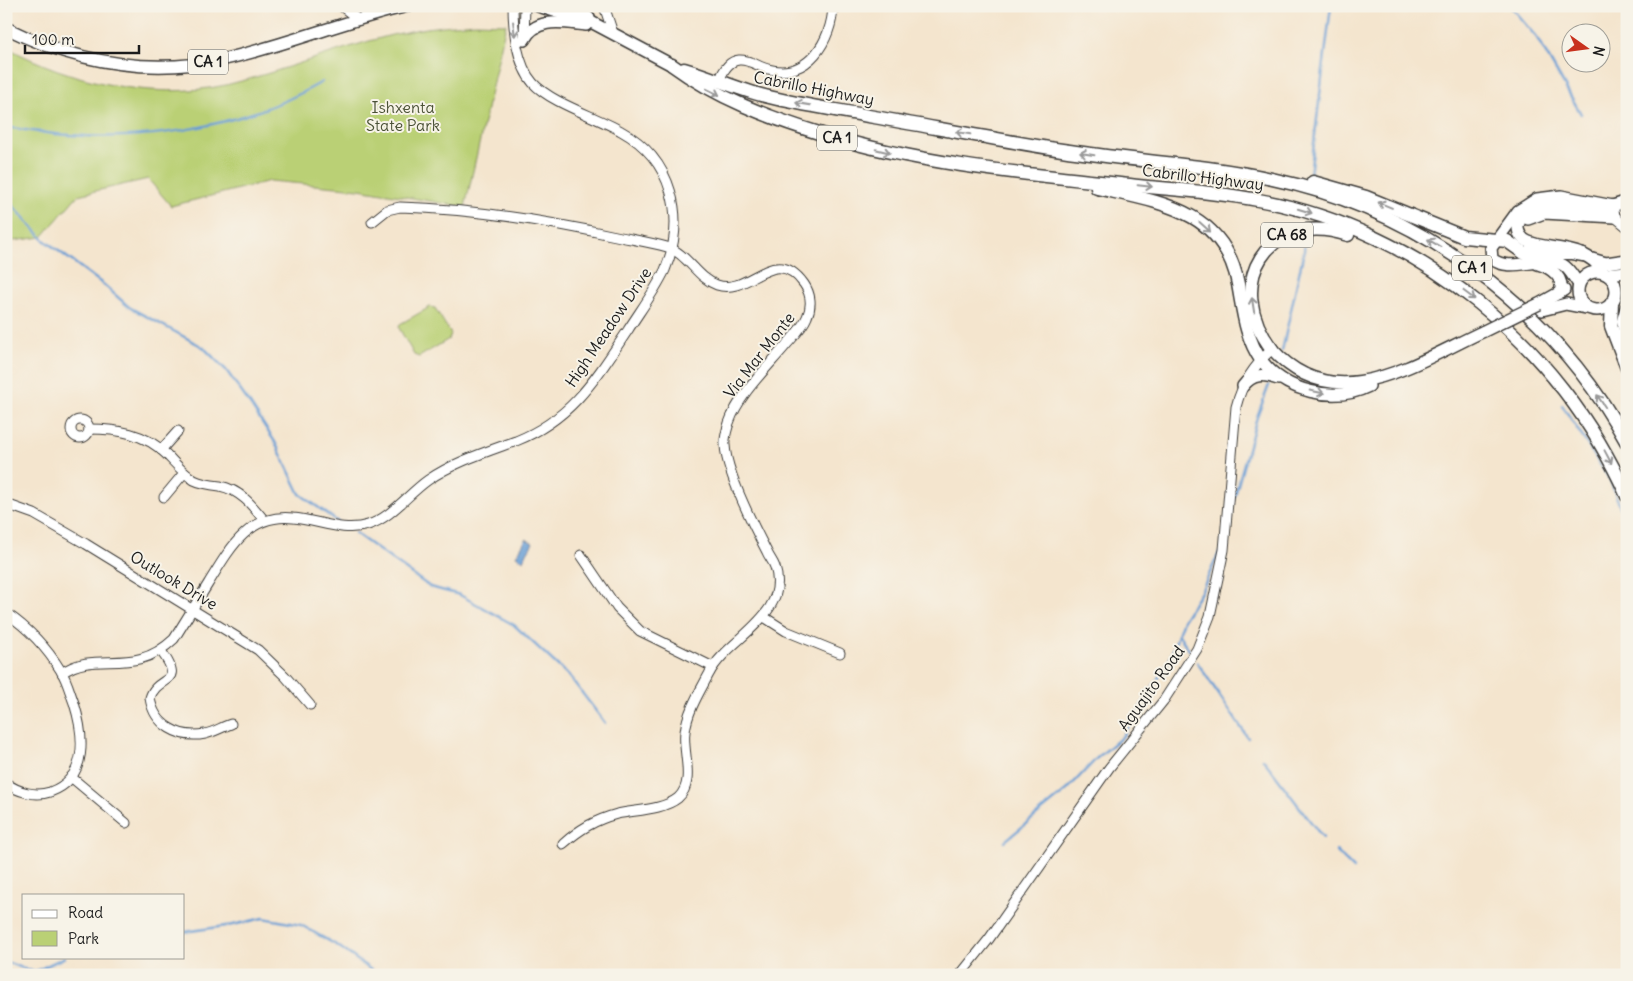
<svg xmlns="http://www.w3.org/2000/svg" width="1633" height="981" viewBox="0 0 1633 981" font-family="Delius,sans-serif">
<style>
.green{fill:#bad075;stroke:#6b7648}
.water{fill:#689dd4;stroke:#425c78}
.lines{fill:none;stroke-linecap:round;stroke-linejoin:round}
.stream{stroke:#689dd4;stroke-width:2.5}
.minor-casing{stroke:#3c3a37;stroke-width:11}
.major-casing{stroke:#3c3a37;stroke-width:14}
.highway-casing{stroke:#3c3a37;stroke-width:15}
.minor{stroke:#fff;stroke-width:9}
.major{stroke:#fff;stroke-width:11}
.highway{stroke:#fff;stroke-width:12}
.major-bridge-casing{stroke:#3c3a37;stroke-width:14;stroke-linecap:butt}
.major-bridge{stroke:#fff;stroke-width:11}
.oneway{stroke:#999}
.labels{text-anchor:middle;stroke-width:4;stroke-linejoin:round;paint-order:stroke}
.shield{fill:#f7f3e8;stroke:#5e5c59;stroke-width:1}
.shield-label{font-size:15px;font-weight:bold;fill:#1c1c1c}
.street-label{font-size:16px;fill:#1c1c1c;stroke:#f7f3e8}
.park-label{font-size:16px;fill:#4b5237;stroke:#f7f3e8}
</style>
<rect width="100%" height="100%" fill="#f7f3e8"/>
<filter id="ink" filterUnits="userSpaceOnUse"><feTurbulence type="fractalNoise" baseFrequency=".02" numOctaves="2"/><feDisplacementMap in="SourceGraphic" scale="10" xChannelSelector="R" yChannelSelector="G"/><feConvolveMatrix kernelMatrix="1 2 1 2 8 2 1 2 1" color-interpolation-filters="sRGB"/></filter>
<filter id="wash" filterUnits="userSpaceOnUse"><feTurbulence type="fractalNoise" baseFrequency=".0096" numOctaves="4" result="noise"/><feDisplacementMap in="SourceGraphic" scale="20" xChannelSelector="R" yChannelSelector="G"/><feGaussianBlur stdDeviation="1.12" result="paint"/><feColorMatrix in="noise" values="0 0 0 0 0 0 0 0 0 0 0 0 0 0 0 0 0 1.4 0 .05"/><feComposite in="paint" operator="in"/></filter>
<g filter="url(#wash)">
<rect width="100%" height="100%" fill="#f4e5ce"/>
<g class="green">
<path d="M476 23 506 24 465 207 359 189 270 181 171 206 148 179 78 195 42 237 6 242V47C71 82 152 101 226 85 290 70 351 42 415 30 435 26 456 25 476 23Z"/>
<polygon points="430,307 435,308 451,334 449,339 419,357 414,355 399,328 400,324"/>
</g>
<polygon class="water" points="526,539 533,543 523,560 516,556"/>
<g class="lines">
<g class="stream">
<polyline points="1510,6 1537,38 1581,114"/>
<path d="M6 127C27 130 49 134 70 135 153 142 251 124 322 82"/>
<polyline points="1310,175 1331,6"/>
<polyline points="6,198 44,240 104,285 129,307 203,347 226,370 250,404 275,442 300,494 338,522"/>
<polyline points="1282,351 1304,251 1305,235"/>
<polyline points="1562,405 1610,480 1627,525"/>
<polyline points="1232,506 1257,417 1269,385"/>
<polyline points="355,533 430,587 460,595 514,625 570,677 605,723"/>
<polyline points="1179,635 1189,650"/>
<polyline points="1197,662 1248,738"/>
<polyline points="1263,759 1323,838"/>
<polyline points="1005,841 1066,791 1097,758 1122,737 1170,659 1183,620 1201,592 1219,553"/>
<polyline points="1336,851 1354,869"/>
<polyline points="184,932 233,925 263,918 301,925 338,946 378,975"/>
<polyline points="6,962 34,972 65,957"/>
</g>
</g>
</g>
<g filter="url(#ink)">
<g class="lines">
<defs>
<g id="minor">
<polyline points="341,6 359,20"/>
<polyline points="604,6 613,33"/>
<polyline points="764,6 767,6"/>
<polyline points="524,39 525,6"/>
<path d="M719 82C722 73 728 61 739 60 749 59 759 67 768 69 808 80 832 40 833 6"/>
<polyline points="1614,210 1615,217 1627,227"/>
<path d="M372 222 387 210 400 207C471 209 542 220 611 235 629 239 649 242 667 247 687 253 697 278 717 285 750 296 774 242 804 284 811 294 812 306 807 317 803 327 794 336 787 344 767 368 739 394 729 423 727 430 724 438 725 445 726 472 754 527 767 552 769 557 773 561 775 567 791 616 727 638 709 674 700 691 687 712 685 732 682 752 696 782 678 798 663 810 636 810 617 814 595 820 580 829 563 844"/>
<circle cx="80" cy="429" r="9"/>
<path d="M89 429C117 429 145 433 166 454 176 464 183 473 194 480 202 484 211 485 220 486 240 490 252 505 264 520"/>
<polyline points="161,450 178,431"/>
<polyline points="164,497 184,473"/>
<polyline points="6,504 34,514 86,544 258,650 285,676 310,705"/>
<polyline points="581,555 617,608 640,631 713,667"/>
<path d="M6 613C28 628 47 648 61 671 67 680 70 693 74 703 84 735 89 778 50 792 35 797 18 792 6 783"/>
<polyline points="764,617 786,631 840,653"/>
<path d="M161 651C187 686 157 674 150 698 154 725 179 739 205 734 214 732 222 727 231 724"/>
<path d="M62 673C98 648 132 679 174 639 185 621 197 602 208 584 229 550 248 513 293 518 318 520 343 533 368 525 392 517 408 494 428 480 454 462 486 452 516 441 572 419 596 378 628 330 640 311 655 291 665 270 687 217 672 159 621 131 597 117 551 103 533 83 517 65 513 29 513 6"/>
<polyline points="71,777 126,823"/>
<path d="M960 975 989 939 1109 768 1164 700 1197 649 1210 616 1224 550 1236 407C1242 383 1254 366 1272 349"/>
</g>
<g id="major">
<polyline points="538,6 593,23 672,65"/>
<polyline points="574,6 589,18"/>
<path d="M6 28C75 62 149 76 225 59 287 45 346 20 408 6"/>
<path d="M524 40C536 16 564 23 586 25"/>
<polyline points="1528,219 1544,213 1615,217"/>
<polyline points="1592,259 1606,263 1627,260"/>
<path d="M1538 264C1552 268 1565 278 1560 293"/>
<circle cx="1597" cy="291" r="19"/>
<path d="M1603 272C1583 235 1516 259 1518 225 1531 192 1569 209 1596 209 1606 208 1617 205 1627 201"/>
<polyline points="1606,274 1627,272"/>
<path d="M1578 283C1573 277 1570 269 1563 265 1542 254 1511 274 1492 259L1491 248 1518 211 1537 199 1561 196 1613 206"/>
<polyline points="1539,304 1564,290"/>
<polyline points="1542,310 1566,304 1587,308"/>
<path d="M1272 349C1335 420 1416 362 1484 331"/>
<path d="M1261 360C1285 391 1333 404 1369 386"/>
<path d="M1243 386C1253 373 1264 374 1278 379"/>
</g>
<g id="highway">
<path d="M672 65C717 98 770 118 822 134 928 167 1039 175 1149 187 1185 190 1222 193 1258 200 1421 230 1560 346 1627 496"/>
<path d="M684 69C712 77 737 89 765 96 801 105 838 110 874 117 937 128 999 140 1062 150 1132 161 1203 164 1272 179 1421 210 1554 309 1627 443"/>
<polyline points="1313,182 1366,197 1464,237 1507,241 1524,253 1572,253 1583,255"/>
<path d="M1097 188C1158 202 1224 209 1238 284 1243 310 1245 337 1261 360"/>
<polyline points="1612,302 1611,326 1627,368"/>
<polyline points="1627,307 1623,321 1627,344"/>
<path d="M1272 349C1222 285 1267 208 1348 235"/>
</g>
</defs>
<use href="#minor" class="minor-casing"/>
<use href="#major" class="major-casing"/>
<use href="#highway" class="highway-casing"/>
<use href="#minor" class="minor"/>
<use href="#major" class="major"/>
<use href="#highway" class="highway"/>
<defs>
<polyline id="major-bridge" points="1484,331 1539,304"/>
</defs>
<use href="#major-bridge" class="major-bridge-casing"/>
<use href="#major-bridge" class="major-bridge"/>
</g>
<defs><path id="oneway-shaft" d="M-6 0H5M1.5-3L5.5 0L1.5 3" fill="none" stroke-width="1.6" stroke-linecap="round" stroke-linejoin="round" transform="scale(1.25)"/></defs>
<g class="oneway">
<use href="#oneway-shaft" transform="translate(514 29) rotate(83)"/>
<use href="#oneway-shaft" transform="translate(713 92) rotate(26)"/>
<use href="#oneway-shaft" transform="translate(803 104) rotate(-170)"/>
<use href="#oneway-shaft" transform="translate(963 133) rotate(-170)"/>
<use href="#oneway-shaft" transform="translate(883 151) rotate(13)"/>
<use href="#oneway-shaft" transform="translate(1087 154) rotate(-171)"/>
<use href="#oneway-shaft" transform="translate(1145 186) rotate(6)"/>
<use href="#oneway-shaft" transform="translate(1385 205) rotate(-158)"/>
<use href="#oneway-shaft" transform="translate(1305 211) rotate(17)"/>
<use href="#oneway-shaft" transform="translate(1205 227) rotate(42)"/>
<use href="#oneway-shaft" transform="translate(1434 243) rotate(-149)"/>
<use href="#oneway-shaft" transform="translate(1469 295) rotate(37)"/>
<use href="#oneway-shaft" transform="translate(1253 305) rotate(-99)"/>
<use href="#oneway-shaft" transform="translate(1317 392) rotate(11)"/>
<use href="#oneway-shaft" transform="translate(1601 401) rotate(-124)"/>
<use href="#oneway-shaft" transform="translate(1608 457) rotate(62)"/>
</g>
</g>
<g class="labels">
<g class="shield">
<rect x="188" y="49.5" width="40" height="25" rx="4"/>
<rect x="817" y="125.5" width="40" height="25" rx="4"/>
<rect x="1261" y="222.5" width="52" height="25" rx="4"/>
<rect x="1452" y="255.5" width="40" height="25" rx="4"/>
</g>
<g class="shield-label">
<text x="208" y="67">CA 1</text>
<text x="837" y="143">CA 1</text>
<text x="1287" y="240">CA 68</text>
<text x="1472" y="273">CA 1</text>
</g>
<g class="street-label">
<text transform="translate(814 88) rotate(11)" y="6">Cabrillo Highway</text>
<text transform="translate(1203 177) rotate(7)" y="6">Cabrillo Highway</text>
<text transform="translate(608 327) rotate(-56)" y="6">High Meadow Drive</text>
<text transform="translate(759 355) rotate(-52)" y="6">Via Mar Monte</text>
<text transform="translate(174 580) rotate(31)" y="6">Outlook Drive</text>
<text transform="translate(1151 688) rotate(-54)" y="6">Aguajito Road</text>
</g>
<g class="park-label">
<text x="403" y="113">Ishxenta<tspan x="403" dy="18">State Park</tspan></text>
</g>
</g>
<rect width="1633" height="981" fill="none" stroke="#f7f3e8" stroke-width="25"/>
<rect x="22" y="894" width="162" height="65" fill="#f7f3e8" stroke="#9f9d96"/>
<rect x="32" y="910" width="25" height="8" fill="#ffffff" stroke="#9f9d96"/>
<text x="68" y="918" font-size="15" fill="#1c1c1c">Road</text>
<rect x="32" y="931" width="25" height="15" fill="#bad075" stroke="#9f9d96"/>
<text x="68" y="944" font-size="15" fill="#1c1c1c">Park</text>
<g transform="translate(1586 48) rotate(104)"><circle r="24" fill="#f7f3e8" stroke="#9f9d96"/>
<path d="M0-4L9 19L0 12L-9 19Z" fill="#c8321e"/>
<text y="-8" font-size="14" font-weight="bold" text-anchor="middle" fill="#1c1c1c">N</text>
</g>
<path d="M25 45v8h114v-8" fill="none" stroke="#1c1c1c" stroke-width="2.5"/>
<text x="32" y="45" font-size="15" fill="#1c1c1c" stroke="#f7f3e8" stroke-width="4" paint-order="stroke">100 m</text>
</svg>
